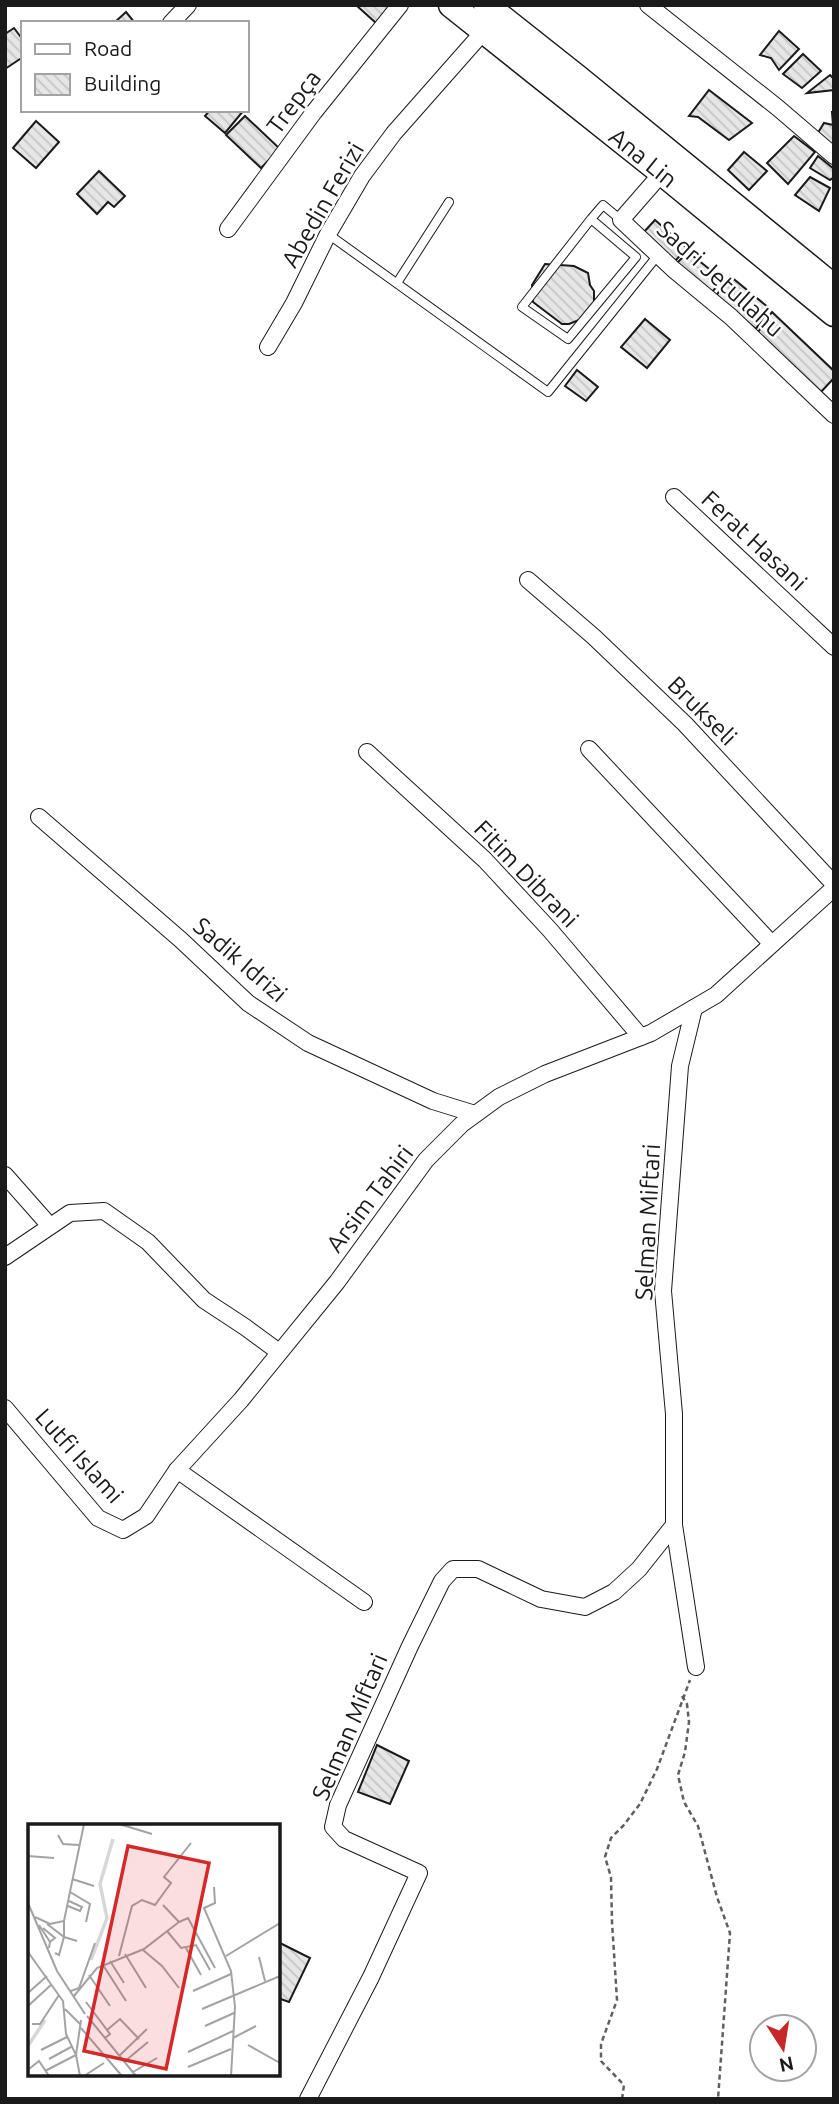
<svg xmlns="http://www.w3.org/2000/svg" width="839" height="2104" viewBox="0 0 839 2104" font-family="Ubuntu,sans-serif">
<style>
.building{fill:url(#building-back-hatch);stroke:#1a1a1a;stroke-width:2}
.lines{fill:none;stroke-linecap:round;stroke-linejoin:round}
.lane-casing{stroke:#1a1a1a;stroke-width:10}
.street-casing{stroke:#1a1a1a;stroke-width:18}
.primary-casing{stroke:#1a1a1a;stroke-width:27}
.path{stroke:#5f5f5f;stroke-width:2.5;stroke-dasharray:5 3.5;stroke-linecap:butt}
.lane{stroke:#fff;stroke-width:8}
.street{stroke:#fff;stroke-width:16}
.primary{stroke:#fff;stroke-width:24}
.labels{text-anchor:middle;stroke-width:5;stroke-linejoin:round;paint-order:stroke}
.street-label{font-size:24px;fill:#1a1a1a;stroke:#fff}
.inset-river{fill:none;stroke:#d7d7d7;stroke-width:3.5}
.inset-road{fill:none;stroke:#a3a3a3;stroke-width:2}
.view{fill:#d62828;fill-opacity:0.15;stroke:#d62828;stroke-width:3.5}
.inset-edge{fill:none;stroke:#1a1a1a;stroke-width:3.5}
</style>
<defs>
<pattern id="building-back-hatch" width="6" height="6" patternUnits="userSpaceOnUse" patternTransform="scale(1.75)"><rect width="6" height="6" fill="#e6e6e6"/><path d="M-1 5l2 2M0 0l6 6M5-1l2 2" fill="none" stroke="#c5c5c5"/></pattern>
</defs>
<rect width="100%" height="100%" fill="#fff"/>
<g class="building">
<polygon points="356,5 392,5 376,23"/>
<polygon points="126,12 135,23 114,23"/>
<polygon points="14,28 23,40 23,57 5,69 5,34"/>
<polygon points="779,31 799,49 779,70 771,58 760,55"/>
<polygon points="803,54 821,71 802,88 783,74"/>
<polygon points="830,75 834,79 834,90 807,93"/>
<polygon points="709,90 752,123 729,140 698,117 689,116"/>
<polygon points="210,110 244,110 225,133 205,116"/>
<polygon points="832,112 834,112 834,150 816,136 824,123 833,125"/>
<polygon points="245,116 280,149 261,168 226,135"/>
<polygon points="36,121 59,142 36,168 13,148"/>
<polygon points="794,136 815,152 788,184 767,163"/>
<polygon points="744,152 767,171 749,190 728,170"/>
<polygon points="818,156 834,169 834,177 830,180 810,168"/>
<polygon points="99,171 125,196 114,207 108,202 97,214 77,194"/>
<polygon points="810,177 830,188 819,211 795,195"/>
<polygon points="655,220 687,248 675,261 643,233"/>
<polygon points="688,252 723,280 711,293 676,264"/>
<polygon points="545,264 574,266 588,273 590,285 594,291 594,303 584,318 569,324 562,324 533,302 532,285"/>
<polygon points="730,276 769,308 756,329 716,296"/>
<polygon points="772,312 834,371 834,378 819,394 756,335"/>
<polygon points="645,319 670,340 647,368 621,347"/>
<polygon points="577,370 598,387 586,401 565,386"/>
<polygon points="377,1745 409,1761 390,1804 358,1792"/>
<polygon points="278,1942 310,1958 289,2002 278,1998"/>
</g>
<g class="lines">
<defs>
<g id="lane">
<polyline points="591,219 522,307 568,339 636,257 591,219 603,205 621,220"/>
<polyline points="328,234 548,392 658,255"/>
<polyline points="397,283 449,202"/>
</g>
<g id="street">
<polyline points="648,5 778,108 834,156"/>
<polyline points="171,23 188,5"/>
<polyline points="662,173 621,220 673,269 731,317 834,415"/>
<polyline points="228,229 314,112 400,5"/>
<polyline points="268,347 294,303 328,234 362,176 394,133 484,31"/>
<polyline points="674,497 834,647"/>
<polyline points="528,580 594,637 685,724 834,884"/>
<polyline points="589,749 772,944"/>
<polyline points="367,752 485,860 550,930 641,1037"/>
<polyline points="39,817 181,940 248,1003 308,1043 433,1101 475,1114"/>
<polyline points="5,1175 50,1226"/>
<polyline points="5,1257 70,1213 104,1211 148,1242 204,1300 245,1327 279,1352"/>
<polyline points="5,1408 98,1518 123,1530 146,1516 177,1470"/>
<polyline points="674,1525 696,1667"/>
<polyline points="364,1602 177,1470 241,1400 337,1282 426,1160 462,1124 499,1097 545,1074 651,1033 716,995 834,888"/>
<polyline points="308,2099 371,1977 419,1873 344,1839 333,1827 338,1805 410,1646 442,1581 453,1569 478,1569 541,1599 585,1607 614,1592 639,1569 674,1525 674,1414 663,1291 680,1066 694,1008"/>
</g>
<g id="primary">
<polyline points="451,5 662,173 834,314"/>
<polyline points="486,5 577,77 834,287"/>
</g>
</defs>
<use href="#lane" class="lane-casing"/>
<use href="#street" class="street-casing"/>
<use href="#primary" class="primary-casing"/>
<g class="path">
<polyline points="682,1696 687,1704 689,1722 685,1752 678,1775 684,1802 698,1826 717,1897 730,1933 718,2099"/>
<polyline points="622,2099 624,2085 601,2061 601,2044 617,2000 612,1922 611,1877 605,1857 611,1838 623,1826 640,1804 657,1769 690,1680"/>
</g>
<use href="#lane" class="lane"/>
<use href="#street" class="street"/>
<use href="#primary" class="primary"/>
</g>
<g class="labels">
<g class="street-label">
<text transform="translate(294 102) rotate(-53)" y="8">Trepça</text>
<text transform="translate(643 158) rotate(39)" y="8">Ana Lin</text>
<text transform="translate(323 205) rotate(-60)" y="8">Abedin Ferizi</text>
<text transform="translate(720 279) rotate(42)" y="8">Sadri Jetullahu</text>
<text transform="translate(754 541) rotate(43)" y="8">Ferat Hasani</text>
<text transform="translate(702 711) rotate(45)" y="8">Brukseli</text>
<text transform="translate(526 874) rotate(46)" y="8">Fitim Dibrani</text>
<text transform="translate(240 960) rotate(41)" y="8">Sadik Idrizi</text>
<text transform="translate(370 1199) rotate(-53)" y="8">Arsim Tahiri</text>
<text transform="translate(648 1222) rotate(-87)" y="8">Selman Miftari</text>
<text transform="translate(79 1456) rotate(48)" y="8">Lutfi Islami</text>
<text transform="translate(350 1727) rotate(-67)" y="8">Selman Miftari</text>
</g>
</g>
<g transform="translate(28 1824)">
<rect width="252" height="252" fill="#fff"/>
<path class="inset-river" d="M63 136 79 94 72 60 85 15M0 222 17 196"/>
<path class="inset-road" d="M91 0 124 10M30 11 35 20 51 21M0 32 26 34M44 55 66 62M186 63 187 79 176 84 203 147 207 183 203 252M42 68 62 80 58 98M0 79 29 147 57 190M40 82 52 87 54 83 41 77M7 93 22 100 36 97 56 0M36 97V113L49 117M151 98 160 94 187 144M19 100 36 113 31 131 27 129M11 101 22 118 21 124M15 104 27 114 22 118M139 107 153 124 168 121 182 146M158 124 173 151M115 126 134 142 151 164M0 128 35 177 38 210 48 231 17 247M97 130 118 164M91 132 104 82 114 76 127 81 143 59 136 53 163 19M198 132 252 99M231 133 237 157M82 137 96 159M75 141 98 177M61 151 82 182M43 167 51 164 67 119M165 167 203 150M0 169 19 152M46 172 69 144 116 125 151 98 135 81M58 178 82 210 77 214M0 182 24 160M37 185 53 201M174 185 252 152M59 192 108 252M4 200H12L31 171M177 202 206 189M53 204 94 252M79 206 92 195 111 215M205 214 228 202M220 221 252 239M13 226 39 213M160 228 205 207M91 232 119 205M21 235 43 223M96 238 120 218M160 243 203 225M1 245 11 237 21 252M105 248 129 234M52 252 48 231 53 196M56 252 76 239"/>
<path class="view" d="M100 22 181 39 138 245 56 227Z"/>
<rect width="252" height="252" class="inset-edge"/>
</g>
<rect width="839" height="2104" fill="none" stroke="#1a1a1a" stroke-width="14"/>
<rect x="21" y="21" width="228" height="91" fill="#ffffff" stroke="#a3a3a3" stroke-width="2"/>
<rect x="35" y="44" width="35" height="10" fill="#ffffff" stroke="#a3a3a3" stroke-width="2"/>
<text x="84" y="56" font-size="21" fill="#1a1a1a">Road</text>
<rect x="35" y="74" width="35" height="21" fill="url(#building-back-hatch)" stroke="#a3a3a3" stroke-width="2"/>
<text x="84" y="91" font-size="21" fill="#1a1a1a">Building</text>
<g transform="translate(783 2048) rotate(168)"><circle r="33" fill="#ffffff" stroke="#a3a3a3" stroke-width="2"/>
<path d="M0-5L12 26L0 18L-12 26Z" fill="#c62828"/>
<text y="-10" font-size="19" font-weight="bold" text-anchor="middle" fill="#1a1a1a">N</text>
</g>
</svg>
